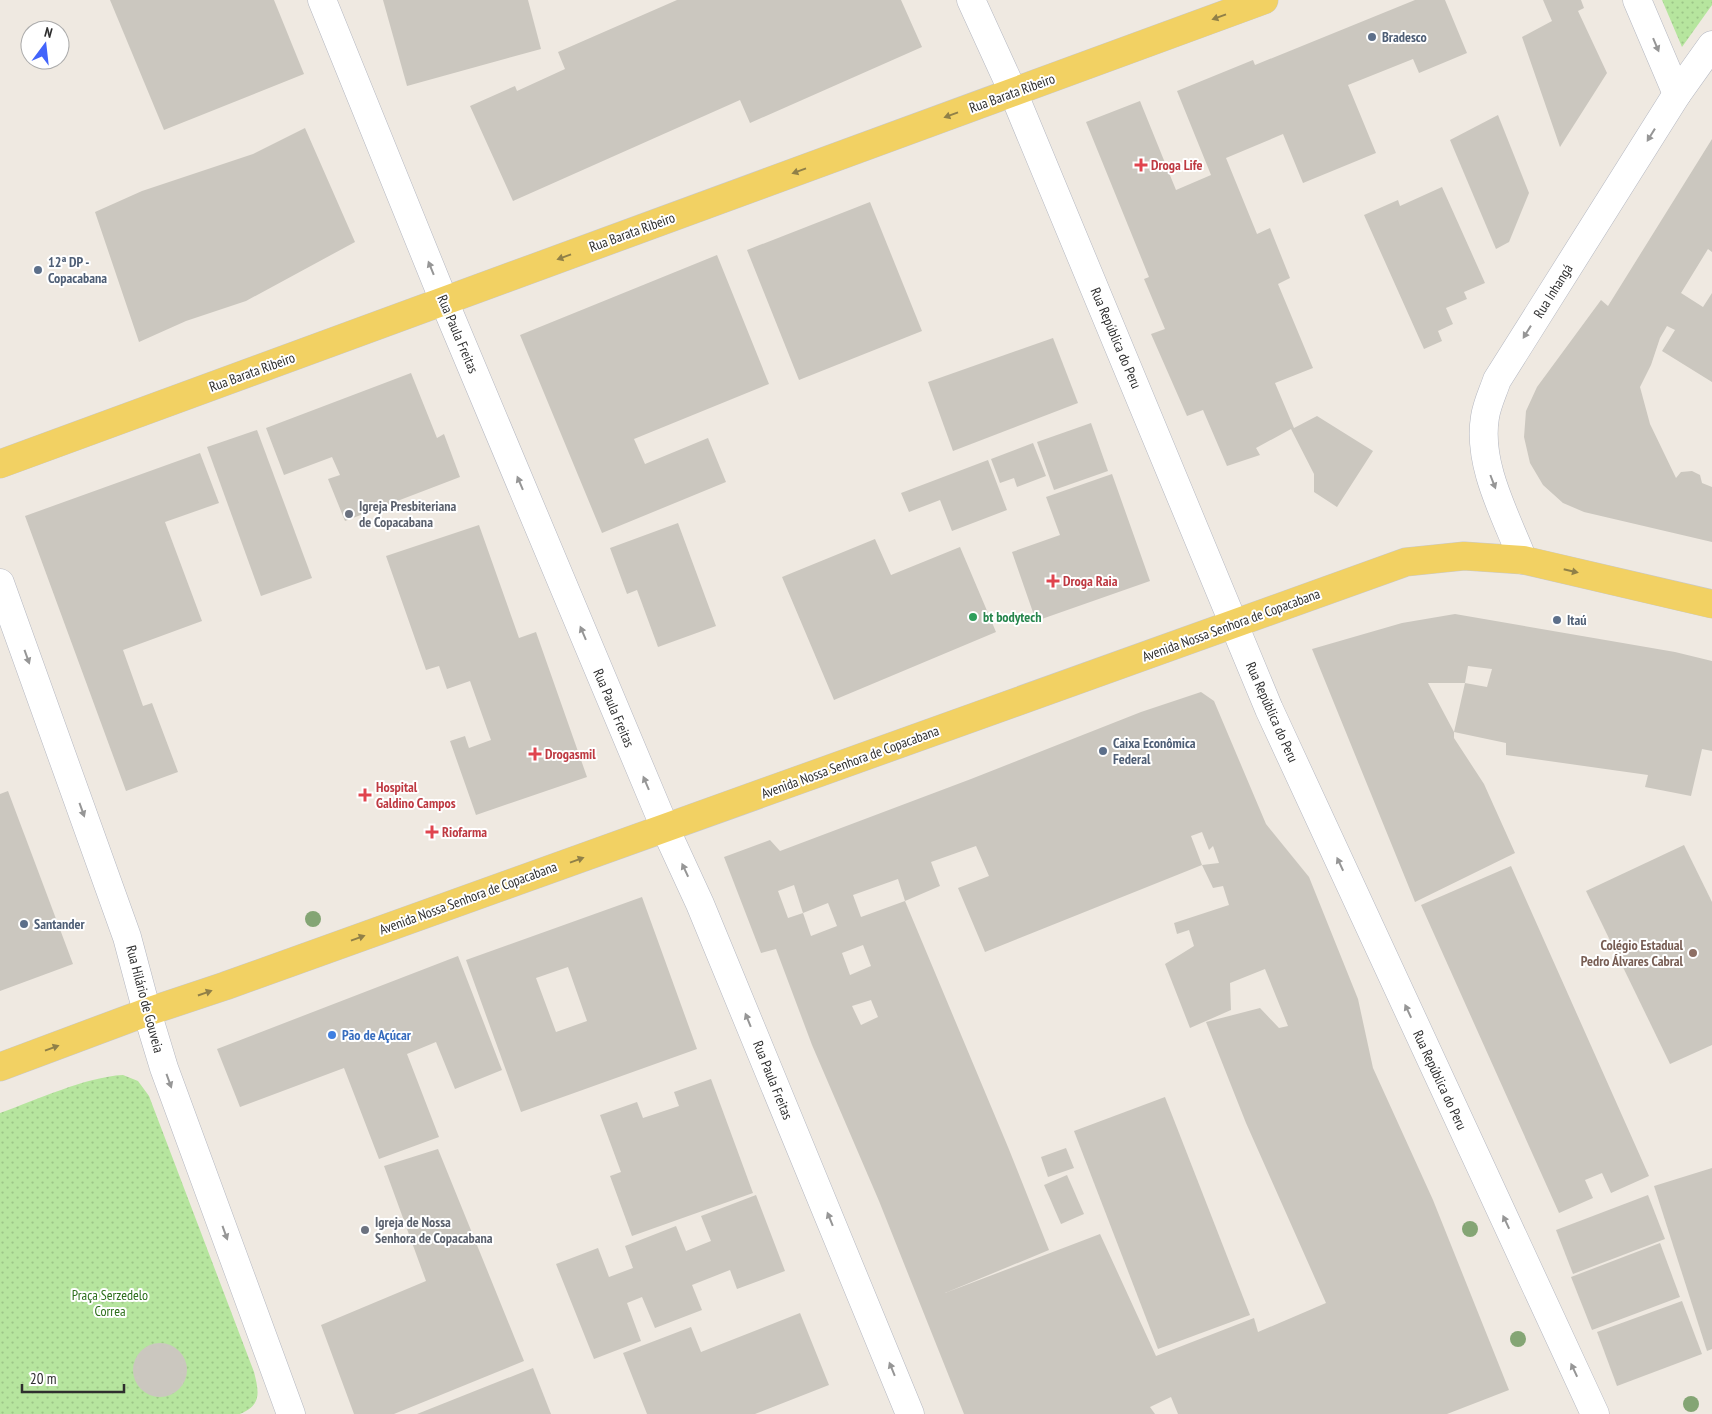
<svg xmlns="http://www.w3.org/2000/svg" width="1712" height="1414" viewBox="0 0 1712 1414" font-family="'PT Sans Narrow',sans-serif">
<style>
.park{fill:url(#park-dots)}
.building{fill:#cbc7bf;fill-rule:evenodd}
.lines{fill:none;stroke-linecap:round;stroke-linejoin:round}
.minor-casing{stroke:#b4b7c1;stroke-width:29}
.major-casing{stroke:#c9c9c9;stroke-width:29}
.minor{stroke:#fff;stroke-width:28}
.major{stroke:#f2d163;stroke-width:28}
.tree{fill:#84a574}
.oneway{fill:#908048}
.oneway2{fill:#969696}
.service-dot{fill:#5c6f8a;stroke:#fff;stroke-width:2}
.health-dot{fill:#e0444e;stroke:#fff;stroke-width:2}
.worship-dot{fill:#6b7280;stroke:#fff;stroke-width:2}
.leisure-dot{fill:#2e9e5b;stroke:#fff;stroke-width:2}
.education-dot{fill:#8d6e63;stroke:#fff;stroke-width:2}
.shop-dot{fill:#3f7fe0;stroke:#fff;stroke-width:2}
.labels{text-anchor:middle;stroke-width:4;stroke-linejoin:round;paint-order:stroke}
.service-label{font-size:14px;font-weight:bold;fill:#4e5e75;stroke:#fff;text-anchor:start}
.street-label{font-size:14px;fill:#2e2e2e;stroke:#fff}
.health-label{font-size:14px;font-weight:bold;fill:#be3a42;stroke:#fff;text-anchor:start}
.worship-label{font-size:14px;font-weight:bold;fill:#5b616d;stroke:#fff;text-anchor:start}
.leisure-label{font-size:14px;font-weight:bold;fill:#27864d;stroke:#fff;text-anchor:start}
.education-label{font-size:14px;font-weight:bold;fill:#785e54;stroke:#fff;text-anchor:end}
.shop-label{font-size:14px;font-weight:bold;fill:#366cbe;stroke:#fff;text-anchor:start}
.park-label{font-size:14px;fill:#2c6e1b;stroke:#fff}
</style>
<defs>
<pattern id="park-dots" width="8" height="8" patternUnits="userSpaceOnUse" patternTransform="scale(1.25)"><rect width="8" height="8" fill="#b6e59e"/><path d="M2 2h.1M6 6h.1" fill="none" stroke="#9dc588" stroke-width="1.8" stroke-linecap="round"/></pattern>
</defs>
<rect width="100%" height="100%" fill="#efe9e1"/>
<g class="park">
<polygon points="1662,0 1712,0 1712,5 1682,47"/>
<path d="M123 1075 138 1081 149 1096 254 1372C259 1392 262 1405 240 1414H0V1113C37 1100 85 1077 123 1075Z"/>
</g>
<g class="building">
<polygon points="110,0 274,0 304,74 164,130"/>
<polygon points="383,0 528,0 541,49 407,86"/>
<polygon points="677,0 901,0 922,47 750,123 740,100 513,201 470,106 515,86 517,91 565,69 558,52"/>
<polygon points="1415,0 1445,0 1467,53 1419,73 1413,59 1348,85 1376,153 1303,183 1283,134 1226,158 1257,234 1270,228 1290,278 1278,284 1313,368 1275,383 1294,428 1317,416 1373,451 1337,507 1314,492 1314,474 1291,429 1256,448 1260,455 1227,466 1203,410 1187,416 1151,334 1165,329 1144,279 1149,277 1086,122 1140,101 1176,190 1211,175 1177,91 1253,60 1255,65"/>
<polygon points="1543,0 1581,0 1584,8 1578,11 1607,73 1560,147 1522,37 1552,21"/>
<polygon points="1498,115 1529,193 1509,242 1496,249 1450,140"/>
<polygon points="305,128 355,242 246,301 186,321 139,342 95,212 142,191 253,154"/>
<polygon points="1712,139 1712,252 1708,249 1681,293 1703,307 1712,293 1712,382 1662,351 1675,330 1667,326 1660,338 1651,365 1640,387 1650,424 1676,478 1681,472 1692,471 1700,475 1702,483 1712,487 1712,542 1584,512 1563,503 1543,485 1530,463 1524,437 1526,411 1537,387 1601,300 1608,306"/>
<polygon points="1442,187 1485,283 1464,292 1467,299 1446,308 1453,324 1438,331 1442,341 1424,349 1364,215 1398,200 1400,206"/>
<polygon points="870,202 922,331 799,380 747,250"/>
<polygon points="717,255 769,384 634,439 645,464 708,438 726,482 602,533 520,335"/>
<polygon points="1053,338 1078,403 953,451 928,382"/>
<polygon points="411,373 437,438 444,434 460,477 345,521 328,479 340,475 332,457 284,475 266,428"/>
<polygon points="1091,423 1108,471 1054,490 1037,442"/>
<polygon points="257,430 312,578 261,596 207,447"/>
<polygon points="1033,443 1046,476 1017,487 1014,478 1000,483 991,459"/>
<polygon points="200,453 219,503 165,522 202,621 123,650 143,706 152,703 178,772 126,791 25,516"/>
<polygon points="988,460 1007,510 952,531 940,500 909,512 901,493"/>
<polygon points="1112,474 1150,581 1036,621 1012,552 1060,535 1046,497"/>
<polygon points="678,523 716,626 658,647 637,590 627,594 610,548"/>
<polygon points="479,525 519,638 536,632 587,777 476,815 450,741 465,736 469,748 491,740 470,681 447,689 439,666 426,670 386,556"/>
<polygon points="875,539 891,575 960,547 996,632 834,700 782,577"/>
<path d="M1455 614 1675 652 1712 661V751L1702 749 1691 796 1645 787 1648 775 1506 755V743L1454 732 1465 683H1428L1454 732V738L1484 784 1515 853 1415 902 1312 649 1402 623ZM1468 666 1492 669 1487 687 1465 683Z"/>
<path d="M1201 692 1214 701 1266 824 1309 877 1358 999 1373 1068 1433 1200 1509 1390 1447 1414H1178L1171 1397 1150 1407 1155 1414H964L879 1201 812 1045 776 949 761 953 724 857 770 840 780 851 971 779 1141 712ZM1202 832 1209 850 1213 846 1219 863 1202 865 1191 836ZM976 846 989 876 958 888 985 952 1202 865 1213 888 1223 886 1229 905 1174 923 1177 934 1189 930 1194 946 1165 964 1190 1028 1231 1010 1230 983 1265 969 1288 1026 1279 1028 1260 1008 1206 1022 1246 1123 1326 1303 1258 1332 1254 1318 1156 1356 1100 1234 945 1293 1049 1250 1008 1147 905 901 861 917 853 895 898 879 905 901 940 886 931 862ZM794 885 803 913 828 903 837 926 811 936 803 913 788 918 778 891ZM863 945 871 966 850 975 842 953ZM871 1000 878 1017 861 1025 852 1006Z"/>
<polygon points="8,791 73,964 0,991 0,794"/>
<polygon points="1684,845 1712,902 1712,1045 1670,1064 1586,891"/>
<polygon points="1511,866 1649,1176 1611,1193 1602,1173 1585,1180 1593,1198 1559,1213 1421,905"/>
<path d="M642 897 697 1049 521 1112 466 960ZM568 967 587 1021 556 1032 536 978Z"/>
<polygon points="458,956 502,1070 455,1089 436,1042 407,1054 439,1137 379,1159 344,1068 240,1107 217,1049"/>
<polygon points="711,1079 753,1193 632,1236 610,1176 621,1172 600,1115 637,1102 643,1118 679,1106 674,1092"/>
<polygon points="1165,1097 1250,1315 1158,1349 1074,1131"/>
<polygon points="1066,1148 1074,1168 1048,1177 1041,1157"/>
<polygon points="438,1149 524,1361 394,1414 354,1414 321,1325 426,1281 384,1166"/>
<polygon points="1712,1168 1712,1349 1707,1351 1654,1186"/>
<polygon points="1067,1175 1084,1214 1061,1224 1044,1185"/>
<polygon points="756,1195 785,1271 737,1289 730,1270 692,1285 702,1310 655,1328 642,1297 627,1303 641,1341 594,1359 556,1264 598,1248 609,1277 633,1268 625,1246 676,1226 686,1251 711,1241 701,1216"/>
<polygon points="1648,1195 1665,1239 1573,1274 1556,1230"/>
<polygon points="1660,1243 1680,1297 1592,1330 1571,1277"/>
<polygon points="1682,1301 1702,1354 1617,1386 1597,1332"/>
<polygon points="800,1313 829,1385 755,1414 647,1414 623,1353 691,1327 701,1352"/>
<circle cx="160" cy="1370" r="27"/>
<polygon points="533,1368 551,1414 417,1414"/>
</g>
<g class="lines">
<defs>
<g id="minor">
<polyline points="322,0 444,301 665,828 700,904 910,1414"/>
<polyline points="971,0 1013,92 1269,709 1595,1414"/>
<polyline points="1637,0 1677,94"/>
<path d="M1523 560C1506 516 1477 465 1485 417 1487 404 1493 392 1497 380L1677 94 1712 45"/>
<polyline points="0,583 127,937 147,1012 164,1068 291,1414"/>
</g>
<g id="major">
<polyline points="0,464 1264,0"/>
<polyline points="0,1067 147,1012 225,986 1406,562 1464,556 1523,560 1712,604"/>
</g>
</defs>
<use href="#minor" class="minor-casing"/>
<use href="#major" class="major-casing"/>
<use href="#minor" class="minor"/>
<use href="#major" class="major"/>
</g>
<g class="tree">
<circle cx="313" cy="919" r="8"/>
<circle cx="1470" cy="1229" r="8"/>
<circle cx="1518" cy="1339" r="8"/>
<circle cx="1691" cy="1404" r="8"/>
</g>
<defs><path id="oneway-solid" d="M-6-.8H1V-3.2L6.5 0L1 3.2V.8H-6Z" transform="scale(1.25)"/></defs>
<g class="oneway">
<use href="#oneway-solid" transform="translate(1219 17) rotate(160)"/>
<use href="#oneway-solid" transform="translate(951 115) rotate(160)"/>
<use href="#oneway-solid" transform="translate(799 171) rotate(160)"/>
<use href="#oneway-solid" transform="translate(564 257) rotate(160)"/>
<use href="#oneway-solid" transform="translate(1571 571) rotate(13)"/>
<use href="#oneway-solid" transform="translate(577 860) rotate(-20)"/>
<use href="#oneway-solid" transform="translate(358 938) rotate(-20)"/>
<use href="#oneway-solid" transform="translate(205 993) rotate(-19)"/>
<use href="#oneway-solid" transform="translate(52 1048) rotate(-20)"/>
</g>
<g class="oneway2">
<use href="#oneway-solid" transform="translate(1656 45) rotate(67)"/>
<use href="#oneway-solid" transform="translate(1651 135) rotate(122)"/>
<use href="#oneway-solid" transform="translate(431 268) rotate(-112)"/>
<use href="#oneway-solid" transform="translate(1527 332) rotate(122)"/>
<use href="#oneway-solid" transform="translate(1493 482) rotate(69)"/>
<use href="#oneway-solid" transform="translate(520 483) rotate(-113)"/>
<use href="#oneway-solid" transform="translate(583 633) rotate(-113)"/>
<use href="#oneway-solid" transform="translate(27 657) rotate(70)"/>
<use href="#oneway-solid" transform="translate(646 783) rotate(-113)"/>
<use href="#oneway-solid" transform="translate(82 810) rotate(70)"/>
<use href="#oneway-solid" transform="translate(1340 864) rotate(-115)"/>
<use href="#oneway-solid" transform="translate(685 870) rotate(-115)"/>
<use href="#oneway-solid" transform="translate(1408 1011) rotate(-115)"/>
<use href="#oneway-solid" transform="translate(748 1020) rotate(-112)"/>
<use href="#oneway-solid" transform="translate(169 1081) rotate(70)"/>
<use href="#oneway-solid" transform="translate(830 1219) rotate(-112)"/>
<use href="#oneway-solid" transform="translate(1506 1222) rotate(-115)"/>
<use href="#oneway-solid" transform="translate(225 1233) rotate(70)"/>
<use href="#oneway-solid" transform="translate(892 1369) rotate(-112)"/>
<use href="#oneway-solid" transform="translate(1574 1370) rotate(-115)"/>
</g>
<g class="service-dot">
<circle cx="1372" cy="37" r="5"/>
<circle cx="38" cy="270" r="5"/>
<circle cx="1557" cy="620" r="5"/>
<circle cx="1103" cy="751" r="5"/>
<circle cx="24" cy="924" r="5"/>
</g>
<g class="health-dot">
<path d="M1138.5 157.5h5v5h5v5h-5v5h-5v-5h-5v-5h5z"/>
<path d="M1050.5 573.5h5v5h5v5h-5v5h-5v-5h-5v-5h5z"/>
<path d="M532.5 746.5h5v5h5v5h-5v5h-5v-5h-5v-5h5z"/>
<path d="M362.5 787.5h5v5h5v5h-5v5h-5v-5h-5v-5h5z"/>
<path d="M429.5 824.5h5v5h5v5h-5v5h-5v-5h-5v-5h5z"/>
</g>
<g class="worship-dot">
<circle cx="349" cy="514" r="5"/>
<circle cx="365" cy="1230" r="5"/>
</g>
<circle class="leisure-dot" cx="973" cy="617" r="5"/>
<circle class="education-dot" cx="1693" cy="953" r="5"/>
<circle class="shop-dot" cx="332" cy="1035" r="5"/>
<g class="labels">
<g class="service-label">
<text x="1382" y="42">Bradesco</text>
<text x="48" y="267">12ª DP -<tspan x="48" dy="16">Copacabana</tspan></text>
<text x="1567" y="625">Itaú</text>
<text x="1113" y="748">Caixa Econômica<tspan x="1113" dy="16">Federal</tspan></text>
<text x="34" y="929">Santander</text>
</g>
<g class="street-label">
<text transform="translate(1012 93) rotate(-20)" y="5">Rua Barata Ribeiro</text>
<text transform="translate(632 232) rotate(-20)" y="5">Rua Barata Ribeiro</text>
<text transform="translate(1553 291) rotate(-58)" y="5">Rua Inhangá</text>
<text transform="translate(458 334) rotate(67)" y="5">Rua Paula Freitas</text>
<text transform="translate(1116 338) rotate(67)" y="5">Rua República do Peru</text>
<text transform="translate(252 372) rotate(-20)" y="5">Rua Barata Ribeiro</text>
<text transform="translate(1231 625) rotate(-20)" y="5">Avenida Nossa Senhora de Copacabana</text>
<text transform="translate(614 708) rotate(67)" y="5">Rua Paula Freitas</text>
<text transform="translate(1272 712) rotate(66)" y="5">Rua República do Peru</text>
<text transform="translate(850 762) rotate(-20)" y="5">Avenida Nossa Senhora de Copacabana</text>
<text transform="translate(468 898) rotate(-20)" y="5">Avenida Nossa Senhora de Copacabana</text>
<text transform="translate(145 999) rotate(75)" y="5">Rua Hilário de Gouveia</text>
<text transform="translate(773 1080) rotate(68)" y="5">Rua Paula Freitas</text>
<text transform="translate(1440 1080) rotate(65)" y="5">Rua República do Peru</text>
</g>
<g class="health-label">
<text x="1151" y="170">Droga Life</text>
<text x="1063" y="586">Droga Raia</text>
<text x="545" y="759">Drogasmil</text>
<text x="376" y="792">Hospital<tspan x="376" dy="16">Galdino Campos</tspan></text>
<text x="442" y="837">Riofarma</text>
</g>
<g class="worship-label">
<text x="359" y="511">Igreja Presbiteriana<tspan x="359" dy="16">de Copacabana</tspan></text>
<text x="375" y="1227">Igreja de Nossa<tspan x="375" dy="16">Senhora de Copacabana</tspan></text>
</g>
<g class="leisure-label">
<text x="983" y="622">bt bodytech</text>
</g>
<g class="education-label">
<text x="1683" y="950">Colégio Estadual<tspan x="1683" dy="16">Pedro Álvares Cabral</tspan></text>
</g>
<g class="shop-label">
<text x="342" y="1040">Pão de Açúcar</text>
</g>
<g class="park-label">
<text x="110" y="1300">Praça Serzedelo<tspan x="110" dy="16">Correa</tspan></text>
</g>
</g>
<g transform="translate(45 45) rotate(15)"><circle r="24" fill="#ffffff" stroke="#ababab"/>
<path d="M0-4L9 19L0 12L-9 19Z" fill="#4264fb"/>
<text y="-8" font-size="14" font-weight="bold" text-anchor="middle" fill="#2e2e2e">N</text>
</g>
<path d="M22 1384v8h102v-8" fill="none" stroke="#2e2e2e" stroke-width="2.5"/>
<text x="30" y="1384" font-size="15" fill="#2e2e2e" stroke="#ffffff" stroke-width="4" paint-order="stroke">20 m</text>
</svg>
